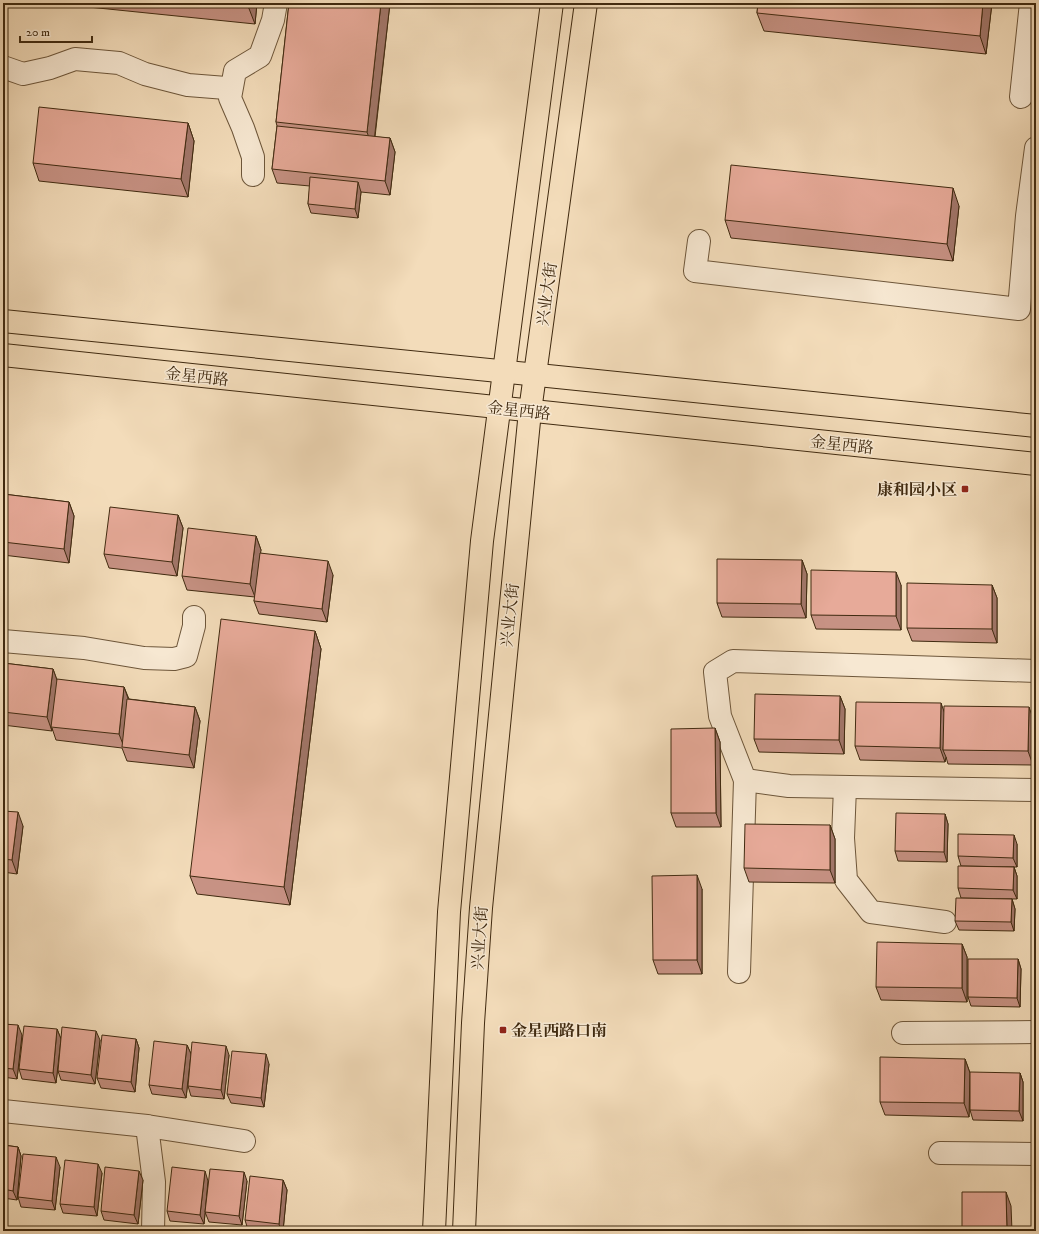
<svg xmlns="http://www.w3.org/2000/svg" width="1039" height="1234" viewBox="0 0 1039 1234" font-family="'IM FELL DW Pica','Noto Serif SC',serif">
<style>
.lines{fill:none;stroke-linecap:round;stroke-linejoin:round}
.minor-casing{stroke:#6d563a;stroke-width:24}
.major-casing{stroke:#402a10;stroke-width:24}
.minor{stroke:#f7e8d2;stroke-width:22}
.major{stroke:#f3dcba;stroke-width:22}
.wall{fill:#c79284;stroke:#402a10}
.shaded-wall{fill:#a2776b;stroke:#402a10}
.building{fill:#e7aa99;stroke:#402a10}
.poi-dot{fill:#8f2418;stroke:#f7e8d2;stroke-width:1.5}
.labels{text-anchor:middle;stroke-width:3;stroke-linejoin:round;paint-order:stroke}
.street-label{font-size:16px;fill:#402a10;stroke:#f7e8d2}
.poi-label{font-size:16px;font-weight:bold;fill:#402a10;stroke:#f7e8d2;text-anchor:end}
</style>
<rect width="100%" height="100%" fill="#f3dcba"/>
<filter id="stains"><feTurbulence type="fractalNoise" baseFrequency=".005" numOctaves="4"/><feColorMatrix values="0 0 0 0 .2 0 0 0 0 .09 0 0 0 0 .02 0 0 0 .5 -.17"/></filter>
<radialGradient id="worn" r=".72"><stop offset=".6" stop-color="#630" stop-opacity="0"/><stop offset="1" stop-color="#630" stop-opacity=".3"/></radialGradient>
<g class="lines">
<defs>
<g id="minor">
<polyline points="3,67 23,74 50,68 75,59 119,63 145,74 188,85 226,88"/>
<polyline points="1021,97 1031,3"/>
<polyline points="253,175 253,157 243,128 230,98 235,71 260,56 273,20 276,3"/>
<polyline points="699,241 695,271 1019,309 1027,216 1036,148"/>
<polyline points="3,641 84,648 144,658 174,659 186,656 194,626 194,617"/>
<polyline points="1036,671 733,661 715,672 720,716 745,780 789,786 1036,790"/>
<polyline points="845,787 843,838 846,880 871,912 945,922"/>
<polyline points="739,972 745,780"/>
<polyline points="903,1033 1036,1032"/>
<polyline points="3,1111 147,1126 244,1141"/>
<polyline points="147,1126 154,1182 153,1231"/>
<polyline points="940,1153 1035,1154"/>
</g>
<g id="major">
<path d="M3 321C347 356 692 390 1036 426"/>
<polyline points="3,355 1036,464"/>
<polyline points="434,1231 449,912 482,541 552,3"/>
<polyline points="464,1231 473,1023 481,908 530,411 586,3"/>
</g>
</defs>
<use href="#minor" class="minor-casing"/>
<use href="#major" class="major-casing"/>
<use href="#minor" class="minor"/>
<use href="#major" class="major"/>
</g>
<g class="wall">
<polygon points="59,3 257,3 255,24 59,4"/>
<polygon points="289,3 390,3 375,137 390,138 395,152 390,195 361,192 358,218 311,213 308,204 310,186 277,183 272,169 277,126 276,122"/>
<polygon points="758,3 992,3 986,54 764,31 757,13"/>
<polygon points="188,123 194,141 188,197 39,181 33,163"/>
<polygon points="959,206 953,261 731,238 725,220"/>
<polygon points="3,494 69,502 74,516 69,563 3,555"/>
<polygon points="178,515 183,528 177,576 109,568 104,554"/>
<polygon points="256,536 261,550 260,553 333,575 327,622 259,614 254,601 255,597 187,590 182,576"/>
<polygon points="802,560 807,574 806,618 722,617 717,603"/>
<polygon points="901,585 901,630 816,629 811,615"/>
<polygon points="992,585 997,598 997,643 912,641 907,628"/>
<polygon points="315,631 321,649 290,905 197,894 190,876"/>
<polygon points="3,663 53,669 57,680 124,687 129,699 195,707 200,721 194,768 127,761 122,748 56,740 52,728 52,731 3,725"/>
<polygon points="840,696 845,709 844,754 759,752 754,739"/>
<polygon points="944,710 1034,721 1033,765 948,764 946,757 945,762 860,760 855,746"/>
<polygon points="715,728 720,742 721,827 676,827 671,813"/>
<polygon points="3,811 23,826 17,874 3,872"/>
<polygon points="945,814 948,824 947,862 898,861 895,851"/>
<polygon points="830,825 835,839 835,883 749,882 744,868"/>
<polygon points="1017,844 1017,867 961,866 958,856"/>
<polygon points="1014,867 1017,876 1017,899 961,898 958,888"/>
<polygon points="702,889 702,974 658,974 653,960"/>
<polygon points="1012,899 1015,909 1014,931 959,930 955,921"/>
<polygon points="962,944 967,957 967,1002 881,1000 876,987"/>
<polygon points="1018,959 1021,969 1020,1007 971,1006 968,997"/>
<polygon points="3,1024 22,1035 17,1079 3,1077"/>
<polygon points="57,1029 61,1039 56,1083 22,1079 19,1069"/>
<polygon points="136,1039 139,1048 135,1092 101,1088 97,1078"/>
<polygon points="100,1040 95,1084 61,1080 58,1071"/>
<polygon points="187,1045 191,1054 186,1098 152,1094 149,1085"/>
<polygon points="229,1055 224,1099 191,1096 188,1086"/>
<polygon points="965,1059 970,1073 969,1117 885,1115 880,1102"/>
<polygon points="269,1064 264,1107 231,1103 227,1094"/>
<polygon points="1020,1073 1023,1082 1023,1121 973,1120 970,1110"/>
<polygon points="3,1145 18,1147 21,1156 17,1200 3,1198"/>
<polygon points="60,1167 55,1210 21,1207 18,1197"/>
<polygon points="102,1173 97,1216 63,1213 60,1204"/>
<polygon points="143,1180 138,1224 104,1220 101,1211"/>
<polygon points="283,1180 287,1190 283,1231 261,1231 248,1230 245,1220"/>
<polygon points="208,1181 204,1224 170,1221 167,1211"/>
<polygon points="247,1181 242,1225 209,1222 205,1212"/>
</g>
<g class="shaded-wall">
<polygon points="249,3 257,3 255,24 248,6"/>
<polygon points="381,3 390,3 373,150 367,132"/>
<polygon points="983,3 992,3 986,54 980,36"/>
<polygon points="188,123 194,141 188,197 181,179"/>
<polygon points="390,138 395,152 390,195 385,181"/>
<polygon points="358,182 361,192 358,218 355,209"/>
<polygon points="953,188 959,206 953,261 947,244"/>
<polygon points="69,502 74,516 69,563 64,549"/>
<polygon points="178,515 183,528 177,576 172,562"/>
<polygon points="256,536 261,550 255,597 250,584"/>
<polygon points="802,560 807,574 806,618 801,604"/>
<polygon points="328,561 333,575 327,622 322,609"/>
<polygon points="896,572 901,585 901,630 896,616"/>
<polygon points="992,585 997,598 997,643 992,629"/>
<polygon points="315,631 321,649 290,905 284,887"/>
<polygon points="53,669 58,683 51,727 52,731 47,717"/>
<polygon points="124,687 129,701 124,747 119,734"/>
<polygon points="840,696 845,709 844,754 839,740"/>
<polygon points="941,703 946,717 943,750 946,757 945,762 940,748"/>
<polygon points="195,707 200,721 194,768 189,755"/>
<polygon points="1029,707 1034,721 1033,765 1028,751"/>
<polygon points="715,728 720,742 721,827 716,813"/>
<polygon points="18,812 23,826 17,874 12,860"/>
<polygon points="945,814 948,824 947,862 944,852"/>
<polygon points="830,825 835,839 835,883 830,870"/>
<polygon points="1014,835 1017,844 1017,867 1013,858"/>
<polygon points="1014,867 1017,876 1017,899 1013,890"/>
<polygon points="697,875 702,889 702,974 697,960"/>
<polygon points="1012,899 1015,909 1014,931 1011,922"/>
<polygon points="962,944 967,957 967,1002 962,988"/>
<polygon points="1018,959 1021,969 1020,1007 1017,998"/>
<polygon points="18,1025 22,1035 17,1079 13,1069"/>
<polygon points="57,1029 61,1039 56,1083 53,1073"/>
<polygon points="96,1031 100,1040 95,1084 91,1075"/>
<polygon points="136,1039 139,1048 135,1092 131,1082"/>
<polygon points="187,1045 191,1054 186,1098 182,1089"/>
<polygon points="226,1046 229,1055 224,1099 221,1090"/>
<polygon points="266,1054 269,1064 264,1107 261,1098"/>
<polygon points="965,1059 970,1073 969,1117 964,1103"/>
<polygon points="1020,1073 1023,1082 1023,1121 1019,1111"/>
<polygon points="18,1147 21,1156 17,1200 13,1191"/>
<polygon points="56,1157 60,1167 55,1210 52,1201"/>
<polygon points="98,1164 102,1173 97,1216 94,1207"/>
<polygon points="139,1171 143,1180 138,1224 134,1215"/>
<polygon points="205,1171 208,1181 204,1224 200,1215"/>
<polygon points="244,1172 247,1181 242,1225 239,1216"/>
<polygon points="283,1180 287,1190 283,1231 281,1231 279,1224"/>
<polygon points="1006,1192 1011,1206 1012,1231 1007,1231"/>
</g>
<g class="building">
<polygon points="219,3 249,3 248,6"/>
<polygon points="289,3 381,3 367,132 276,122"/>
<polygon points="758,3 983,3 980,36 757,13"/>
<polygon points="39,107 188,123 181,179 33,163"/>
<polygon points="277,126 390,138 385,181 272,169"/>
<polygon points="731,165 953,188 947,244 725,220"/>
<polygon points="310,177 358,182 355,209 308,204"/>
<polygon points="1036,236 1036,252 1034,252"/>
<polygon points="3,494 69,502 64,549 3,542"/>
<polygon points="110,507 178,515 172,562 104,554"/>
<polygon points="188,528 256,536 250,584 182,576"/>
<polygon points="260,553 328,561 322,609 254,601"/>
<polygon points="717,559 802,560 801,604 717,603"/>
<polygon points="811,570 896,572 896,616 811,615"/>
<polygon points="907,583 992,585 992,629 907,628"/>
<polygon points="221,619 315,631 284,887 190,876"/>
<polygon points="3,663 53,669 47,717 3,712"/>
<polygon points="57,679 124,687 119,734 51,727"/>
<polygon points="755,694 840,696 839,740 754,739"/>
<polygon points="127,699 195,707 189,755 122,747"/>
<polygon points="856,702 941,703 940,748 855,746"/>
<polygon points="944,706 1029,707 1028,751 943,750"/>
<polygon points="715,728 716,813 671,813 671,729"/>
<polygon points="3,811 18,812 12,860 3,859"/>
<polygon points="896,813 945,814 944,852 895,851"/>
<polygon points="745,824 830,825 830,870 744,868"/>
<polygon points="958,834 1014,835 1013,858 958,856"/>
<polygon points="958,866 1014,867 1013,890 958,888"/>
<polygon points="697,875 697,960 653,960 652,876"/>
<polygon points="956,898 1012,899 1011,922 955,921"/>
<polygon points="877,942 962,944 962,988 876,987"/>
<polygon points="968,959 1018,959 1017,998 968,997"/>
<polygon points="3,1024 18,1025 13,1069 3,1068"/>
<polygon points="24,1026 57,1029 53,1073 19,1069"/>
<polygon points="62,1027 96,1031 91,1075 58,1071"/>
<polygon points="102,1035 136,1039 131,1082 97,1078"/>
<polygon points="154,1041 187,1045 182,1089 149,1085"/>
<polygon points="192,1042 226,1046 221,1090 188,1086"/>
<polygon points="232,1051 266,1054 261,1098 227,1094"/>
<polygon points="880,1057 965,1059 964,1103 880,1102"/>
<polygon points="970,1072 1020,1073 1019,1111 970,1110"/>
<polygon points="3,1145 18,1147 13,1191 3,1189"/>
<polygon points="23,1154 56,1157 52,1201 18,1197"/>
<polygon points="65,1160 98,1164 94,1207 60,1204"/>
<polygon points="105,1167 139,1171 134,1215 101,1211"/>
<polygon points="172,1167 205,1171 200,1215 167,1211"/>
<polygon points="210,1169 244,1172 239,1216 205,1212"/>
<polygon points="250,1176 283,1180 279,1224 245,1220"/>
<polygon points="962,1192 1006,1192 1007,1231 962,1231"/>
</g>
<g class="poi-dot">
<rect x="961" y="485" width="8" height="8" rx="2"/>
<rect x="499" y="1026" width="8" height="8" rx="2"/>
</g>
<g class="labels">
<g class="street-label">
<text transform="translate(546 294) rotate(-82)" y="6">兴业大街</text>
<text transform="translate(197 376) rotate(6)" y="6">金星西路</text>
<text transform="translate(519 410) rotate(6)" y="6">金星西路</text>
<text transform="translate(842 444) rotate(6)" y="6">金星西路</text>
<text transform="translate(509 615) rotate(-84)" y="6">兴业大街</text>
<text transform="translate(479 938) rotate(-86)" y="6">兴业大街</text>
</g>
<g class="poi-label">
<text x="957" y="495">康和园小区</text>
<text x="511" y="1036" text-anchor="start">金星西路口南</text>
</g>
</g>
<rect width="1039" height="1234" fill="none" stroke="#f3dcba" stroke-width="16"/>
<rect x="4" y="4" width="1031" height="1226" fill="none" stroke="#402a10" stroke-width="2"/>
<rect x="8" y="8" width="1023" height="1218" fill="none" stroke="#402a10"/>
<path d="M20 36v6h72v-6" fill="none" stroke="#402a10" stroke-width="2"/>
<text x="26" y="36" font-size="12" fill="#402a10" stroke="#f7e8d2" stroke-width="3" paint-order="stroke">20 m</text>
<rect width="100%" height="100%" filter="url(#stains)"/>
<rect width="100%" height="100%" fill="url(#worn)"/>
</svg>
